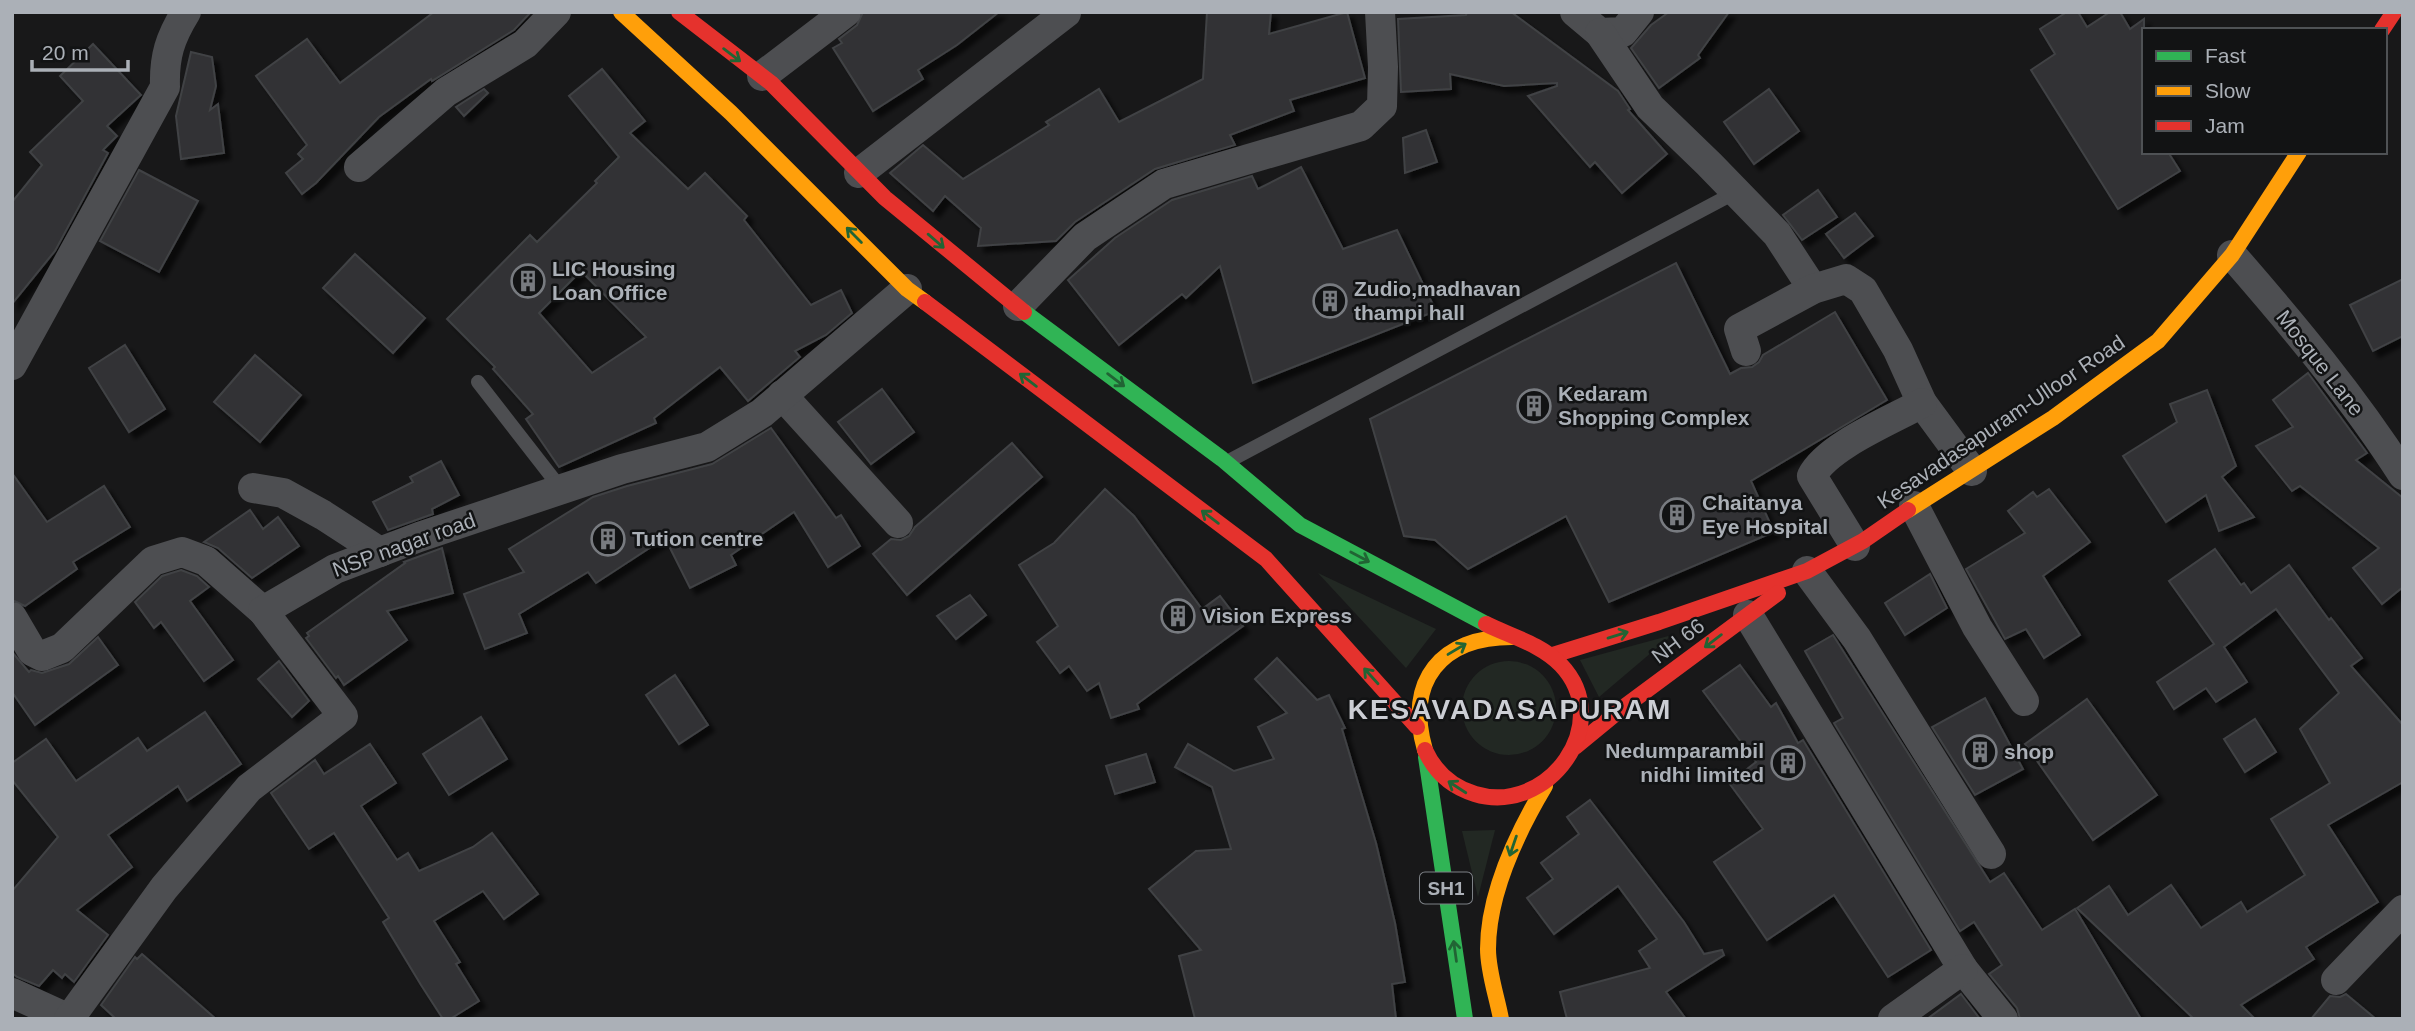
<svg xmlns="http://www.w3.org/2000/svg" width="2415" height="1031" viewBox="0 0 2415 1031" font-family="Helvetica,sans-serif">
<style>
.green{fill:#222823}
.building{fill:#323334;stroke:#414245;stroke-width:2;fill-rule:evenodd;filter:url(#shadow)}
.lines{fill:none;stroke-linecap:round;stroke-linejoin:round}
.lane{stroke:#4d4e51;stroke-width:14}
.street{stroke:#4d4e51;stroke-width:30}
.fast{stroke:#30b455;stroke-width:16}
.slow{stroke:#ff9f0a;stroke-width:16}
.jam{stroke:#e5322d;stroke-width:16}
.oneway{stroke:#216434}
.labels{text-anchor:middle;stroke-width:5;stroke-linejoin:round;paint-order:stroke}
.shield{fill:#121314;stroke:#7d8186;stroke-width:2}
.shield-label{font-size:19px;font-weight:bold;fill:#abb0b7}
.poi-label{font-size:21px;font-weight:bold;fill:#abb0b7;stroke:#121314;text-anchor:start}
.street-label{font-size:21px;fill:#abb0b7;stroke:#121314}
.district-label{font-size:28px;font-weight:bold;letter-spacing:2px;fill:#ccced4;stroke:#121314}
</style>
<defs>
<filter id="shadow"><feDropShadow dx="6" dy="6" stdDeviation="2" flood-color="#0009"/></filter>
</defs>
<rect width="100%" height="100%" fill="#181819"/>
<g class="green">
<polygon points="1318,573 1436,629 1406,668"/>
<polygon points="1672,635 1599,697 1580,660"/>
<circle cx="1509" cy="708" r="47"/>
<polygon points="1495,830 1478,897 1462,831"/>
</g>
<g class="building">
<polygon points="434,12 531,12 514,30 432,81 431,79 379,117 316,183 302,194 286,173 303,159 298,154 307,145 256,76 307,39 340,83"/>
<polygon points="863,12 999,12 957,45 918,70 923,79 873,111 833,48 842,43 839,39 857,25"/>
<polygon points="1207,12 1271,12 1269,34 1347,12 1365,78 1290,100 1294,111 1230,135 1235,145 1155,169 1075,222 1056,241 978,246 981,228 945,196 933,211 890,173 923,145 963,179 1049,125 1046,122 1099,89 1119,122 1203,79"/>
<polygon points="1467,12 1511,12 1618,91 1630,109 1628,110 1667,154 1622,193 1595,162 1590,167 1528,96 1557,86 1557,83 1504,86 1450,74 1451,89 1401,92 1398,19 1466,15"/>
<polygon points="1669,12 1729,12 1698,55 1700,58 1659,88 1631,48 1651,25"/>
<polygon points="2067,12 2078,12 2087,27 2110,12 2120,12 2130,29 2144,19 2144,152 2168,152 2180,171 2118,209 2031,70 2055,54 2040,29"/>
<polygon points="93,44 141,95 107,126 117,136 103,150 108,153 55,251 12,304 12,202 42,165 30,152 83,101 60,76"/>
<polygon points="191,52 212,57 216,86 210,110 218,104 224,153 181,159 176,116"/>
<path d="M602 69 645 121 630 133 688 189 705 173 747 216 744 220 811 305 841 290 852 313 826 335 795 351 800 357 748 401 720 367 654 418 656 423 559 467 526 419 533 414 493 369 495 367 447 319 530 235 537 242 597 183 595 181 619 157 569 96ZM581 271 646 337 592 373 539 313Z"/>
<polygon points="484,89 488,93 464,116 456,107"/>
<polygon points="1769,89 1799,131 1754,164 1724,122"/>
<polygon points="1426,130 1437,162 1405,173 1403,138"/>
<polygon points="1301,167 1343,249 1397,230 1436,311 1253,383 1220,266 1186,298 1182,294 1119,345 1068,280 1115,238 1172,200 1252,176 1258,189"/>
<polygon points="139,170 198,201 159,272 100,241"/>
<polygon points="1818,190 1837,217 1802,240 1783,215"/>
<polygon points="1855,213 1873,236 1844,258 1826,234"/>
<polygon points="355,254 425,318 393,353 323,288"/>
<polygon points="1676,263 1730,374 1741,368 1752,367 1759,362 1763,355 1835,312 1887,400 1751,481 1774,532 1609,602 1566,516 1468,569 1435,540 1404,536 1370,419"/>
<polygon points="2403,279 2403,336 2373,351 2350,305"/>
<polygon points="125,345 165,409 129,432 89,368"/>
<polygon points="255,355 301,395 260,442 214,402"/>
<polygon points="2308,373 2367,453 2356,460 2403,498 2403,587 2382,604 2353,568 2379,548 2300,486 2292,491 2256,446 2293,427 2273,400"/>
<polygon points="882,389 914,432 871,464 838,422"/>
<polygon points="2207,390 2236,466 2222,477 2254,517 2219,531 2206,495 2166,522 2123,456 2177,422 2170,404"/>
<polygon points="771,428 836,518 841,515 860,546 828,567 794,512 731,555 736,565 690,588 665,538 596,583 588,572 519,614 527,633 485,649 464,594 524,572 509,549 593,497 627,486 712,464"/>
<polygon points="1012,443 1042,477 907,595 873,554 891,539 901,540 909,536 915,527"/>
<polygon points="441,461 459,495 432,509 433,514 388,530 373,502 413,482 410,477"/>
<polygon points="12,473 47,522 104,486 130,527 73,562 77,569 25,606 12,600"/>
<polygon points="1105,489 1134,516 1202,609 1220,596 1243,626 1137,704 1139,709 1111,718 1099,683 1087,691 1069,666 1060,673 1037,642 1058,626 1019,565 1054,543"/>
<polygon points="2049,489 2090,542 2043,576 2080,635 2044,658 2026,629 2005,639 1966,569 2025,533 2008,511 2033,492 2037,497"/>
<polygon points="250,510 263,529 278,517 299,546 252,578 218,548 204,542"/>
<polygon points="442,548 453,593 387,611 407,640 344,685 338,676 336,678 306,638 309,636 307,633 405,563 404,562"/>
<polygon points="2215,549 2241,585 2244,583 2251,593 2289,565 2329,620 2331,618 2362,658 2351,666 2403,725 2403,782 2328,825 2378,902 2306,947 2314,959 2241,1005 2255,1019 2194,1019 2077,908 2109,886 2128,915 2171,885 2201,928 2241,902 2247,912 2305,875 2271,819 2330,783 2300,729 2339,693 2276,609 2224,647 2247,682 2216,702 2206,688 2174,709 2157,682 2214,644 2169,581"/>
<polygon points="181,570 197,576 209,587 190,601 233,660 204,681 161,622 154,628 135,602 162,576"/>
<polygon points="1930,574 1947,608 1905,635 1885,603"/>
<polygon points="970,595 986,615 956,639 937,616"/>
<polygon points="1833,635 1990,882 2004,873 2042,930 2075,909 2141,1019 2020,1019 2017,1008 1989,974 2002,965 1974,922 1960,931 1834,723 1843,718 1805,651"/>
<polygon points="98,637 118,665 35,725 12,692 12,652 29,672 31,670 42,673 69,664"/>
<polygon points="1277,658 1317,700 1329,695 1345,728 1342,729 1376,843 1395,923 1405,982 1392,984 1396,1019 1195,1019 1179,956 1201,950 1149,889 1196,851 1231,849 1212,787 1175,767 1188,744 1234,771 1274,759 1258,727 1287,713 1255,679"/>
<polygon points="279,661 309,701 292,717 258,679"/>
<polygon points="1740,665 1771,707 1776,703 1798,743 1803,740 1931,950 1888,977 1834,895 1767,940 1714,862 1763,829 1729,783 1756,762 1703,691"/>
<polygon points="675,675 708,725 679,744 646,695"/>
<polygon points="1985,698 2023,769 1975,795 1932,727"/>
<polygon points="2087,699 2157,795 2093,840 2025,744"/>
<polygon points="205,712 241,764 187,801 178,786 108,835 132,867 77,910 108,935 74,982 65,974 62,978 53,970 39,986 17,977 12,973 12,891 58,837 12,780 12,763 46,739 76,781 138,738 147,751"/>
<polygon points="481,717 507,759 449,795 423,754"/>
<polygon points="2255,719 2276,752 2245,772 2224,739"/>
<polygon points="370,744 396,783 361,806 397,860 408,853 419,871 473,847 492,833 538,894 504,919 483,891 434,921 460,962 456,964 479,1001 450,1019 443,1019 421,985 383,922 389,918 334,833 309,849 271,793 315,760 324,774"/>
<polygon points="1146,754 1155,782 1115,794 1106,766"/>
<polygon points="1590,800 1684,922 1704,954 1722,950 1724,955 1666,992 1686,1019 1567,1019 1560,992 1650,968 1639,951 1657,939 1618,886 1554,934 1527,898 1553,879 1541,863 1579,834 1567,817"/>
<polygon points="142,954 216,1019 116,1019 101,1005 135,957 137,959"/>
<polygon points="1961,994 1980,1019 1927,1019"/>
<polygon points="2346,994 2376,1019 2311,1019 2330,996 2340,997"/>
</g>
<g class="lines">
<g class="lane">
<polyline points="478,382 562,490"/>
<polyline points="1227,462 1736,192"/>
</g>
<g class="street">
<polyline points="1575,12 1600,33 1623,32 1639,12"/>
<polyline points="1600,33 1650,107 1709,164 1777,234 1813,289"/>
<polyline points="762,76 846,12"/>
<polyline points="359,167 446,92 525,44 556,12"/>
<polyline points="859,173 1066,13"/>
<path d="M2232 255C2293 325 2353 397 2403 475"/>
<polyline points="1018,306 1085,237 1164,184 1361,126 1382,106 1383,67 1380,12"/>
<polyline points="1746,351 1739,329 1813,289 1846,279 1863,290 1898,350 1922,403 1972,471"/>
<path d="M12 365 165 87C164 56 170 38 186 12"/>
<polyline points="782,395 898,523"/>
<polyline points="253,488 283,493 323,515 380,552"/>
<polyline points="1914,506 1977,627 2024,701"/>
<path d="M1855 546 1812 476C1827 446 1892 420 1922 403"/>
<polyline points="1807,571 1857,639 1991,854"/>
<polyline points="1748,615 1963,969 2003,1019"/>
<polyline points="12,617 32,651 42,656 62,648 153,561 182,552 206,561 263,611"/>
<polyline points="2336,980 2403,910"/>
<polyline points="12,993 69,1019"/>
<polyline points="69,1019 164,888 249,788 343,716 263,611 335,569 419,537 622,469 707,447 762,413 907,289"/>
<polyline points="1893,1019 1963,969"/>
</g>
<g class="fast">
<polyline points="1024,312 1222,459 1300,525 1486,624"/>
<polyline points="1426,757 1465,1019"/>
</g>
<g class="slow">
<polyline points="621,12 731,113 907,289 925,302"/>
<polyline points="1908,510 2053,418 2158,341 2232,255 2299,152"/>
<path d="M1425 750C1405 681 1441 637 1512 637"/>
<path d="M1501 1019C1497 997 1488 972 1488 949 1488 893 1517 833 1545 786"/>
</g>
<g class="jam">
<polyline points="679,12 771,83 885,198 1024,312"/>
<polyline points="2382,30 2394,12"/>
<polyline points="925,302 1266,559 1417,727"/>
<polyline points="1553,655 1659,622 1807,571 1863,541 1908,510"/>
<polyline points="1575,747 1620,710 1778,593"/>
<path d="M1425 750C1435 772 1452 787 1475 794 1548 816 1616 723 1561 665 1541 644 1510 636 1486 624"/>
</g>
</g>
<defs><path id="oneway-shaft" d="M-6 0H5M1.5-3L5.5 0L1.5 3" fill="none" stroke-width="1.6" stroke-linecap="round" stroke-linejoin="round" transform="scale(1.75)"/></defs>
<g class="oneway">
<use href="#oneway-shaft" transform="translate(732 55) rotate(37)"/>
<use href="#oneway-shaft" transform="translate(854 235) rotate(-135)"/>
<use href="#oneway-shaft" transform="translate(936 241) rotate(41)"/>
<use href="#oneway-shaft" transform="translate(1028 380) rotate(-143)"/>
<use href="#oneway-shaft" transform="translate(1116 380) rotate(37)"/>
<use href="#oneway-shaft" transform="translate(1210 517) rotate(-143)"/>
<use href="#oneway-shaft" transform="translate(1360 557) rotate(28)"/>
<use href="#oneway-shaft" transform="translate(1618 635) rotate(-17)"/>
<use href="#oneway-shaft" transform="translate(1713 641) rotate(143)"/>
<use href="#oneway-shaft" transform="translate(1457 649) rotate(-31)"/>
<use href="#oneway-shaft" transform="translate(1371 676) rotate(-132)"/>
<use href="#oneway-shaft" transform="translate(1457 787) rotate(-147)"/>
<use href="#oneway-shaft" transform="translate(1513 846) rotate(109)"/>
<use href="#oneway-shaft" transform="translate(1455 951) rotate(-98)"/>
</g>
<defs>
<symbol id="building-ring" viewBox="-11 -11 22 22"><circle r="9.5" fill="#121314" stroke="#787b80" stroke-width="1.5"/><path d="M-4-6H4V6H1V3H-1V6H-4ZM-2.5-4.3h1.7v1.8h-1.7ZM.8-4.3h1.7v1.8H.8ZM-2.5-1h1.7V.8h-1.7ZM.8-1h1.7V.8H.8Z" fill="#787b80"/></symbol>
</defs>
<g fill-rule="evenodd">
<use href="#building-ring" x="509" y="262" width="38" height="38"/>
<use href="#building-ring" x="1311" y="282" width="38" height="38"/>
<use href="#building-ring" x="1515" y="387" width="38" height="38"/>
<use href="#building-ring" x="1658" y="496" width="38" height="38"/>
<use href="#building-ring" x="589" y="520" width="38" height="38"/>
<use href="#building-ring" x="1159" y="597" width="38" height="38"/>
<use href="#building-ring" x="1961" y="733" width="38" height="38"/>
<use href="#building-ring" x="1769" y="744" width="38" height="38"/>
</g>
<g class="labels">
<rect class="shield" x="1420" y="872.5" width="52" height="31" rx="5"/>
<g class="shield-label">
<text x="1446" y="895">SH1</text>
</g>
<g class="poi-label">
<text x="552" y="276">LIC Housing<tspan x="552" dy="24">Loan Office</tspan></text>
<text x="1354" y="296">Zudio,madhavan<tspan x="1354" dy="24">thampi hall</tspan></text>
<text x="1558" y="401">Kedaram<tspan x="1558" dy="24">Shopping Complex</tspan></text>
<text x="1702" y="510">Chaitanya<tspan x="1702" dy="24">Eye Hospital</tspan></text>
<text x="632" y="546">Tution centre</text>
<text x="1202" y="623">Vision Express</text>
<text x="1764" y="758" text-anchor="end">Nedumparambil<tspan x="1764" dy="24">nidhi limited</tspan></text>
<text x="2004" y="759">shop</text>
</g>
<g class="street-label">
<text transform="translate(2320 363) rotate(52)" y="7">Mosque Lane</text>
<text transform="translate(2001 422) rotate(-34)" y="7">Kesavadasapuram-Ulloor Road</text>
<text transform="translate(404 545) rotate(-20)" y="7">NSP nagar road</text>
<text transform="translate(1678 641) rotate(-37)" y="7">NH 66</text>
</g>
<g class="district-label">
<text x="1510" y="719">KESAVADASAPURAM</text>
</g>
</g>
<rect width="2415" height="1031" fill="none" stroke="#abb0b7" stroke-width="28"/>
<rect x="2142" y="28" width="245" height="126" fill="#121314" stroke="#4f5255" stroke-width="2"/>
<rect x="2156" y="51" width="35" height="10" fill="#30b455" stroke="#4f5255" stroke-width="2"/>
<text x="2205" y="63" font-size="21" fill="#abb0b7">Fast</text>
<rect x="2156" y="86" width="35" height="10" fill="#ff9f0a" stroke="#4f5255" stroke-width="2"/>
<text x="2205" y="98" font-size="21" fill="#abb0b7">Slow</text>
<rect x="2156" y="121" width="35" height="10" fill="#e5322d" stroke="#4f5255" stroke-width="2"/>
<text x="2205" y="133" font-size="21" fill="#abb0b7">Jam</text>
<path d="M32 60v10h96v-10" fill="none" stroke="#abb0b7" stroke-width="3.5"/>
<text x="42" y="60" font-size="21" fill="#abb0b7" stroke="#121314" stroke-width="5" paint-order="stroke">20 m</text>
</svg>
